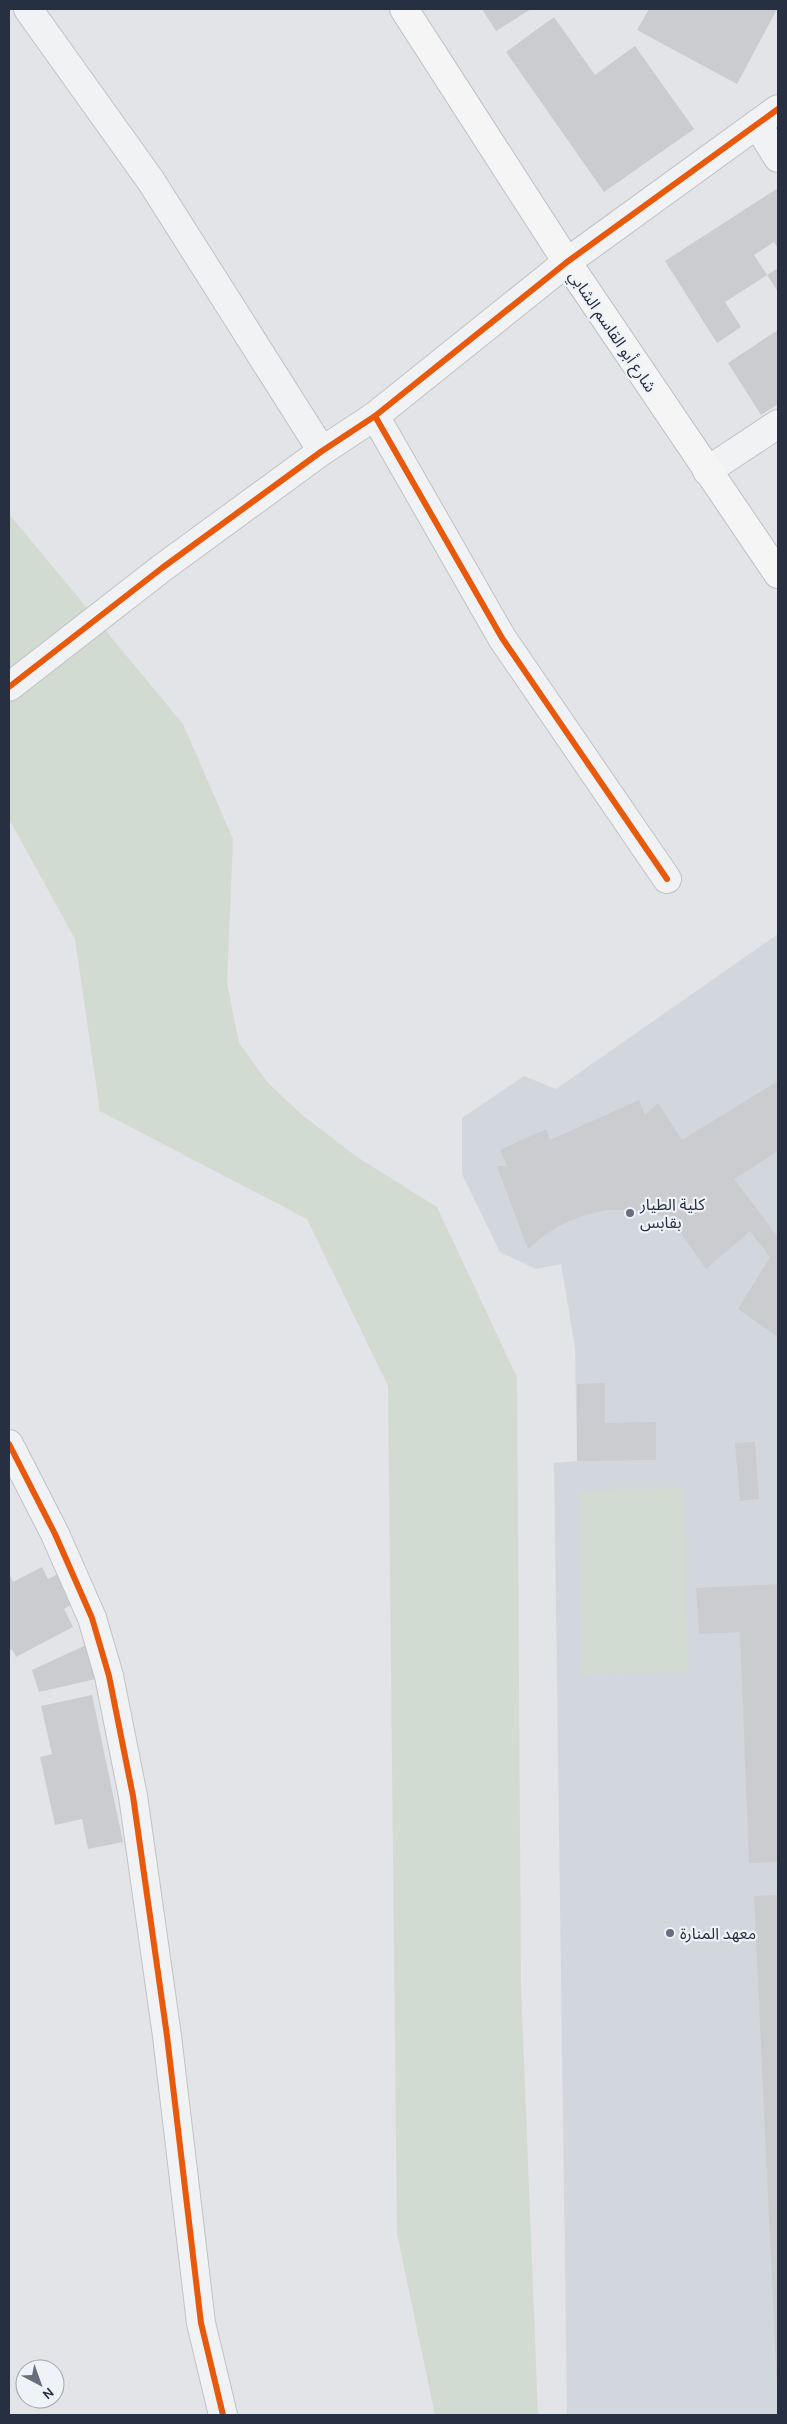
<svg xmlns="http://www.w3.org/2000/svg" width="787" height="2424" viewBox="0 0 787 2424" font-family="Karla,'Noto Sans Arabic',sans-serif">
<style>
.built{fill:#d2d7de}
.green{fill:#d2dbd1}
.building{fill:#cacccf}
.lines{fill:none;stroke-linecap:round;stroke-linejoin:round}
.minor-casing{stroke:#c0c2c5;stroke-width:30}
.tertiary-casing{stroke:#c0c2c5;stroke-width:30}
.primary-casing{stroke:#bdc1c5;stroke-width:30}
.minor{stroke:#f1f2f3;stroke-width:28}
.tertiary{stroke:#f1f2f3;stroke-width:28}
.primary{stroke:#f5f5f6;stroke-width:28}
.cycleway-casing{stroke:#eff2f7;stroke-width:9}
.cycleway{stroke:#e8590c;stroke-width:6}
.poi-dot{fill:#686f7c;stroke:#eff2f7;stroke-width:2}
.labels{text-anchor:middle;stroke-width:4.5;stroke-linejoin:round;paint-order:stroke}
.street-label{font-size:16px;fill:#273042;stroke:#eff2f7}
.poi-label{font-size:16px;fill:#273042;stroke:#eff2f7;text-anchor:start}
</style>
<rect width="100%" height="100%" fill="#e2e4e7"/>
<polygon class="built" points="778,934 778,2415 567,2415 554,1463 577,1461 575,1348 561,1264 536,1269 500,1252 462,1174 462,1118 524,1076 556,1089"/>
<g class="green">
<polygon points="9,514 183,724 233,839 227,983 239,1043 268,1083 301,1114 357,1157 437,1207 517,1377 521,1986 538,2415 435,2415 397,2234 388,1386 307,1219 100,1111 75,939 9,819"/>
<polygon points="684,1488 687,1672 582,1674 579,1491"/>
</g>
<g class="building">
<polygon points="482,9 531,9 496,31"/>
<polygon points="649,9 777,9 737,84 637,30"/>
<polygon points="554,17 595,75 635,46 694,129 604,192 506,52"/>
<polygon points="778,188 778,249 774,242 754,255 767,275 778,268 778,292 767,275 725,302 741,327 717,343 665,261"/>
<polygon points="778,330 778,404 761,415 728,363"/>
<polygon points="778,1081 778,1151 734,1179 778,1237 778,1337 738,1309 770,1257 750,1231 706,1269 671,1219 650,1213 629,1210 606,1210 586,1215 565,1223 546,1234 528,1249 497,1166 507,1166 500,1150 546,1129 550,1140 639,1100 645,1115 658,1103 682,1140"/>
<polygon points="605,1383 605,1423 656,1422 656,1460 577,1461 577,1384"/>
<polygon points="755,1442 759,1499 740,1501 735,1443"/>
<polygon points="42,1567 48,1579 62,1572 77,1601 64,1609 73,1627 16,1657 12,1649 9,1651 9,1574 13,1582"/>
<polygon points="778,1584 778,1862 749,1863 740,1632 699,1634 696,1588"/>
<polygon points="99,1639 109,1676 39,1692 32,1670"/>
<polygon points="92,1695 123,1842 88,1849 82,1819 55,1825 40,1757 52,1754 41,1706"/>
<polygon points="778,1895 778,2388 777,2388 754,1896"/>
</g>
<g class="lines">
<defs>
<g id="minor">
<polyline points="28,9 151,181 322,451"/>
<polyline points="757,124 778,158"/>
<polyline points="567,262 778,109"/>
<polyline points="375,416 502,638 667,879"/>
<polyline points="707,471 778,424"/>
<polyline points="9,1444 55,1534 92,1618 109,1676 133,1796 167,2036 201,2323 223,2415"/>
</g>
<polyline id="tertiary" points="9,687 162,568 322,451 375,416 567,262"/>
<polyline id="primary" points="404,9 567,262 778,574"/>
</defs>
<use href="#minor" class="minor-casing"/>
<use href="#tertiary" class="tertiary-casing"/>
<use href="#primary" class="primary-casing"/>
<use href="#minor" class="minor"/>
<use href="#tertiary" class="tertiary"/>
<use href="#primary" class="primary"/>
<defs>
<g id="cycleway">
<polyline points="375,416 502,638 667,879"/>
<polyline points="9,687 162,568 322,451 375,416 567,262 778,109"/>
<polyline points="9,1444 55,1534 92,1618 109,1676 133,1796 167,2036 201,2323 223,2415"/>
</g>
</defs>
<use href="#cycleway" class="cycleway-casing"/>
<use href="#cycleway" class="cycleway"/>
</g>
<g class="poi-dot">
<circle cx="630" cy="1213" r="5"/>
<circle cx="670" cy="1933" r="5"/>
</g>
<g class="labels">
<g class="street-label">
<text transform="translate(613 331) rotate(56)" y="6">شارع أبو القاسم الشابي</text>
</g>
<g class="poi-label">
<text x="640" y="1210">كلية الطيار<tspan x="640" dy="18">بقابس</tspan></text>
<text x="680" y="1939">معهد المنارة</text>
</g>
</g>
<rect width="787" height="2424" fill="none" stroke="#273042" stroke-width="20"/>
<g transform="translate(40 2384) rotate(139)"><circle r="24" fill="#eff2f7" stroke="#9fa4af"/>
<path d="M0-4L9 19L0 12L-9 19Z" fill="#686f7c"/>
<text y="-8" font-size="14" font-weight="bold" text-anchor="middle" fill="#273042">N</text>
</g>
</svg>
